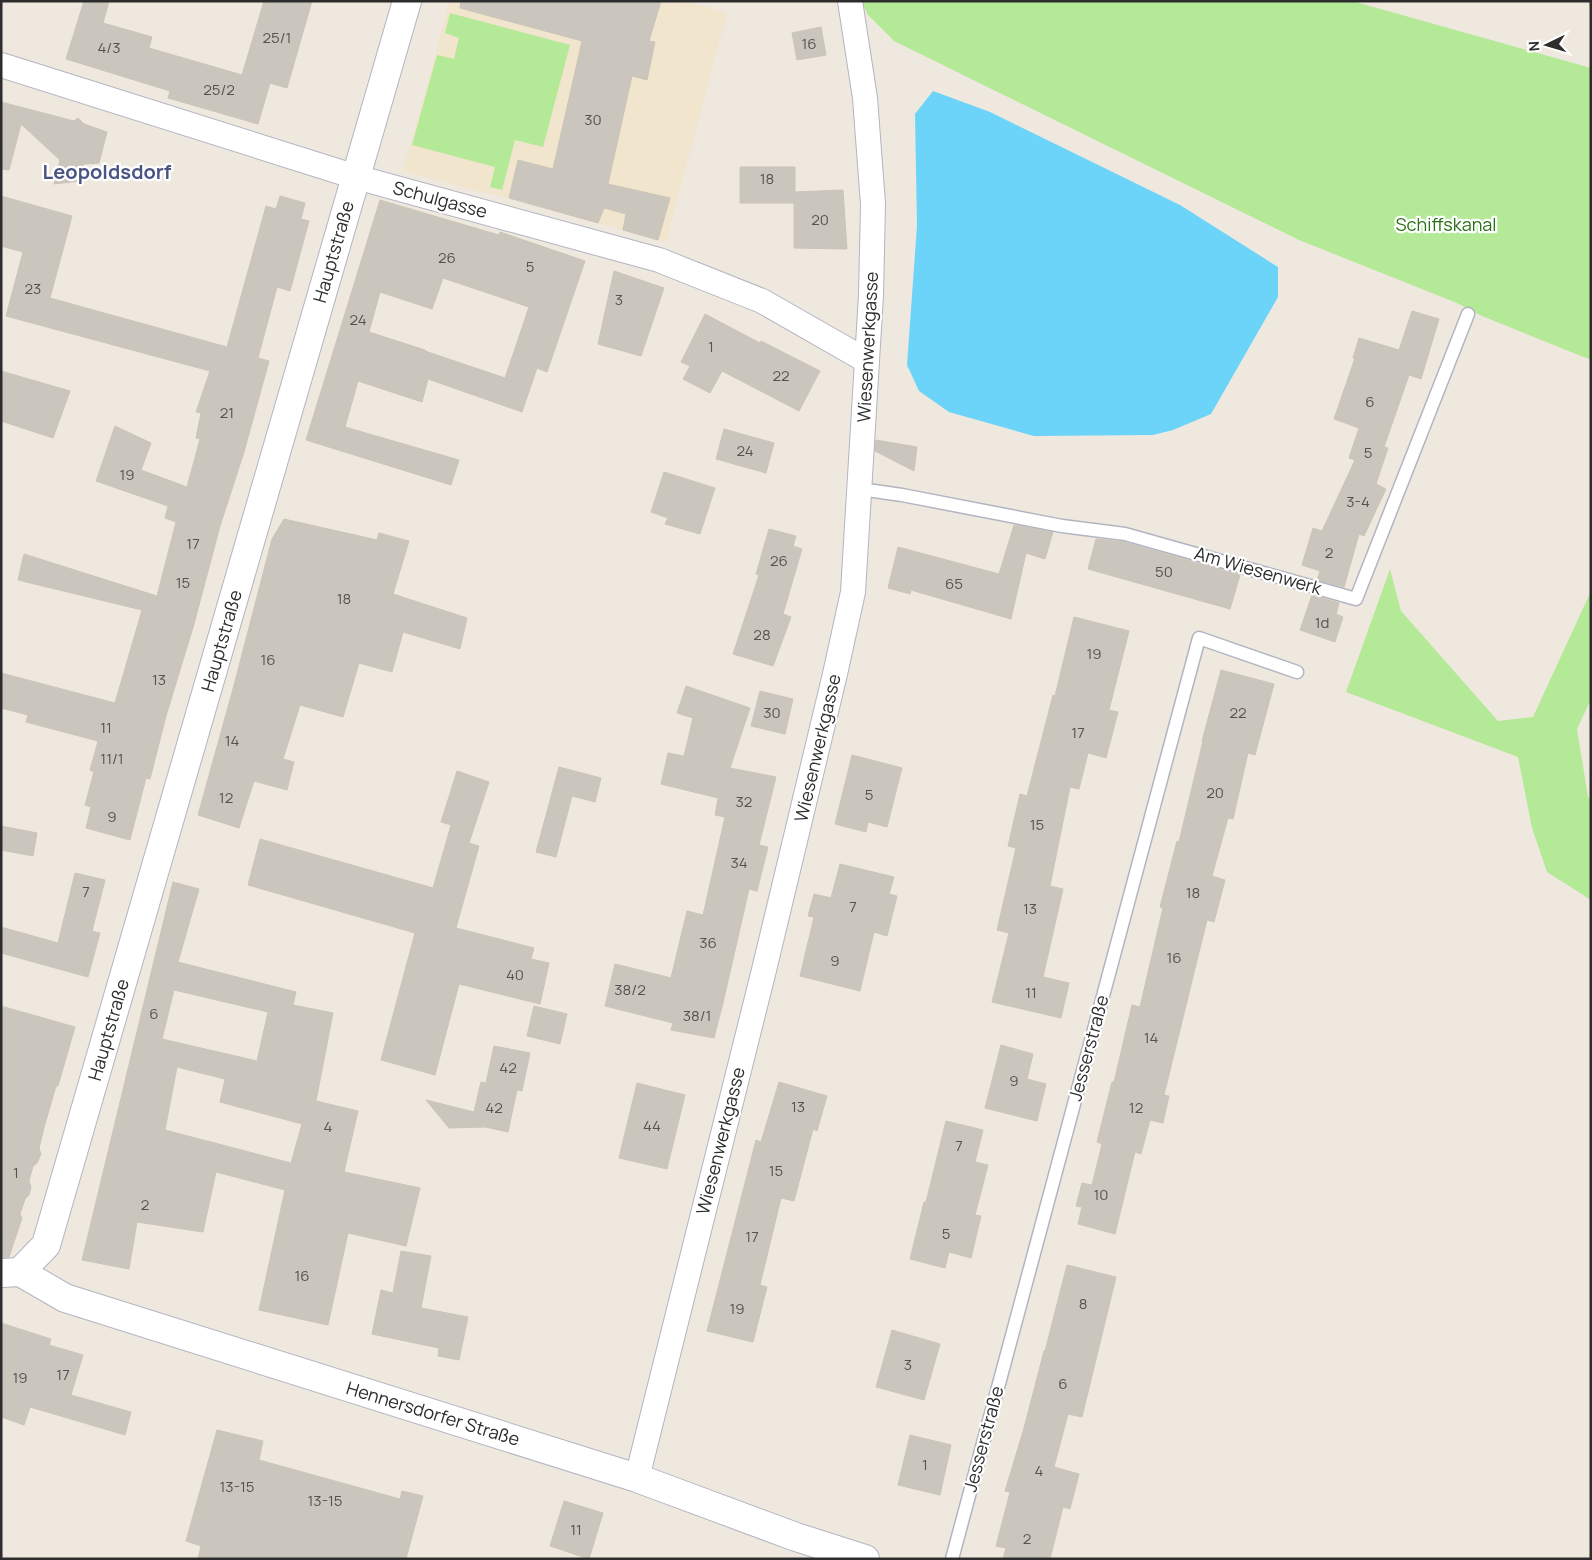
<svg xmlns="http://www.w3.org/2000/svg" width="1592" height="1560" viewBox="0 0 1592 1560" font-family="Manrope,sans-serif">
<style>
.education{fill:#f1e5cd}
.green{fill:#b4e997}
.water{fill:#6bd4f8}
.building{fill:#cbc6bd;stroke:#cbc4b7;fill-rule:evenodd}
.lines{fill:none;stroke-linecap:round;stroke-linejoin:round}
.lane-casing{stroke:#b2b5c1;stroke-width:15}
.street-casing{stroke:#b2b5c1;stroke-width:26}
.secondary-casing{stroke:#b2b5c1;stroke-width:30}
.lane{stroke:#fff;stroke-width:12}
.street{stroke:#fff;stroke-width:24}
.secondary{stroke:#fff;stroke-width:28}
.labels{text-anchor:middle;stroke-width:4.5;stroke-linejoin:round;paint-order:stroke}
.number-label{font-size:15px;fill:#545351}
.street-label{font-size:18px;fill:#2d2d2d;stroke:#fff}
.park-label{font-size:18px;fill:#297115;stroke:#fff}
.quarter-label{font-size:20px;font-weight:bold;fill:#495482;stroke:#fff}
</style>
<rect width="100%" height="100%" fill="#efe8de"/>
<polygon class="education" points="450,1 684,1 727,13 666,242 509,198 481,192 403,171"/>
<g class="green">
<polygon points="861,1 1352,1 1591,68 1591,360 1482,316 1457,303 1299,240 894,41 868,15"/>
<polygon points="450,13 570,45 543,147 515,140 502,190 490,187 495,167 412,145 437,55 454,59 459,38 445,33"/>
<polygon points="1390,569 1401,611 1498,721 1533,717 1591,591 1591,699 1577,729 1588,797 1591,800 1591,900 1547,872 1532,828 1518,757 1346,692"/>
</g>
<polygon class="water" points="933,91 990,112 1180,205 1278,267 1278,297 1211,414 1173,430 1153,435 1034,436 949,412 919,391 907,365 917,226 915,114"/>
<g class="building">
<polygon points="84,1 109,1 103,23 152,37 149,48 242,75 264,1 312,1 287,88 270,83 258,124 168,98 170,91 66,59"/>
<polygon points="461,1 661,1 649,41 655,42 647,80 632,76 608,184 670,198 658,240 623,230 626,214 604,208 598,223 509,198 518,160 553,169 582,41 460,8"/>
<polygon points="821,27 826,55 797,60 792,33"/>
<polygon points="1,102 74,121 78,118 84,124 107,132 99,163 84,164 80,181 54,184 60,160 21,124 9,170 1,169"/>
<polygon points="740,167 795,167 795,192 843,190 847,249 794,248 794,203 740,203"/>
<polygon points="1,196 72,216 50,298 227,347 266,206 276,209 280,196 305,203 301,219 309,221 290,291 277,287 258,358 269,361 244,452 220,526 194,624 166,716 150,779 146,778 130,840 86,828 91,807 85,805 94,772 90,770 98,741 26,722 28,715 1,708 1,673 115,703 142,610 18,580 24,554 157,596 176,522 165,518 168,506 96,481 115,426 151,443 141,470 187,487 200,439 196,438 201,413 196,412 210,371 6,316 23,252 1,246"/>
<path d="M380 200 499 235 500 232 585 261 547 372 537 368 522 412 428 379 422 402 358 381 345 427 459 460 451 485 306 440ZM443 278 529 307 505 378 425 351V350L369 332 380 292 432 309Z"/>
<polygon points="614,271 664,288 641,356 598,344"/>
<polygon points="1412,311 1439,319 1421,379 1409,375 1384,447 1388,448 1376,484 1386,489 1364,536 1359,534 1344,587 1317,580 1320,571 1302,565 1313,528 1322,531 1355,460 1349,458 1359,428 1334,419 1355,358 1353,358 1359,338 1399,350"/>
<polygon points="705,314 760,343 761,341 820,371 799,411 722,371 710,393 683,379 690,366 681,362"/>
<polygon points="1,371 70,391 53,438 1,421"/>
<polygon points="724,429 774,443 766,473 716,459"/>
<polygon points="876,440 917,447 914,471 875,451"/>
<polygon points="664,472 715,488 700,534 665,524 668,518 651,512"/>
<polygon points="284,519 377,540 379,533 409,541 393,594 467,618 460,649 403,632 392,672 359,663 343,717 300,705 283,759 294,762 287,790 254,781 239,828 198,815 233,689 272,539"/>
<polygon points="1014,525 1053,532 1045,559 1026,553 1011,619 911,590 910,594 888,588 898,547 999,574"/>
<polygon points="769,529 796,536 793,546 802,549 783,614 791,617 773,666 733,654 759,575 756,574"/>
<polygon points="1096,539 1123,542 1240,575 1230,609 1088,569"/>
<polygon points="1312,595 1339,603 1336,614 1343,617 1335,642 1300,630"/>
<polygon points="1074,617 1129,631 1109,710 1118,712 1106,758 1088,753 1079,789 1070,787 1050,886 1063,889 1043,977 1069,983 1061,1018 992,1002 1009,933 997,930 1016,848 1008,846 1020,794 1027,796 1053,695 1055,696"/>
<polygon points="1221,670 1274,684 1255,755 1248,753 1233,819 1228,818 1212,876 1225,880 1214,922 1207,920 1164,1095 1169,1096 1163,1123 1150,1120 1141,1154 1135,1152 1115,1234 1078,1224 1082,1207 1076,1206 1082,1183 1092,1185 1102,1144 1097,1142 1112,1082 1114,1082 1132,1005 1140,1007 1163,908 1160,907 1177,841 1179,842 1203,741 1202,741"/>
<polygon points="686,686 750,708 730,768 776,777 759,845 768,847 757,891 749,889 723,1003 714,1038 671,1030 673,1023 605,1006 615,964 671,978 687,911 703,915 725,817 715,815 718,798 661,784 668,753 684,756 693,718 677,713"/>
<polygon points="760,691 793,699 785,734 751,726"/>
<polygon points="852,755 902,768 887,827 868,822 866,832 835,824"/>
<polygon points="559,767 601,778 595,802 572,796 556,857 536,852"/>
<polygon points="457,771 489,782 469,843 479,846 456,928 534,948 531,959 549,963 540,1004 459,984 435,1075 381,1060 415,933 248,885 260,839 433,888 451,825 441,822"/>
<polygon points="1,826 37,833 33,856 1,850"/>
<polygon points="840,864 894,877 889,894 897,896 887,936 874,932 860,991 800,976 814,917 808,916 814,894 831,898"/>
<polygon points="75,873 105,880 92,931 100,933 88,977 1,953 1,927 58,943"/>
<path d="M173 882 199 889 178 962 296 992 293 1005 333 1013 316 1101 358 1111 344 1172 420 1188 406 1246 348 1233 328 1325 259 1310 285 1190 216 1172 203 1232 137 1222 129 1269 82 1260ZM174 990 268 1012 257 1061 162 1039ZM177 1067 225 1079 220 1102 302 1124 291 1163 165 1130Z"/>
<polygon points="1,1006 75,1027 58,1086 56,1086 45,1124 39,1148 41,1154 37,1163 33,1166 29,1181 31,1187 29,1195 25,1199 20,1214 22,1218 9,1257 1,1258"/>
<polygon points="534,1006 567,1014 560,1044 527,1036"/>
<polygon points="1001,1045 1033,1054 1027,1079 1046,1084 1037,1121 985,1108"/>
<polygon points="494,1046 530,1053 522,1091 517,1090 508,1132 485,1127 449,1128 426,1100 474,1112 481,1082 486,1083"/>
<polygon points="779,1082 827,1096 817,1131 813,1129 794,1201 781,1198 760,1285 767,1287 753,1342 707,1331 756,1140 761,1142"/>
<polygon points="637,1083 685,1095 667,1169 619,1158"/>
<polygon points="946,1121 983,1130 975,1162 988,1165 975,1215 981,1216 971,1258 949,1252 945,1268 910,1259 924,1202 926,1202"/>
<polygon points="401,1251 431,1256 421,1308 468,1317 459,1360 438,1356 439,1348 372,1334 381,1290 393,1293"/>
<polygon points="1067,1265 1116,1277 1082,1417 1068,1414 1054,1467 1079,1474 1070,1509 1063,1507 1050,1559 1003,1559 1006,1548 996,1546 1010,1492 1005,1491 1024,1428 1044,1351 1045,1351"/>
<polygon points="1,1323 51,1339 49,1345 83,1355 71,1395 131,1412 125,1435 30,1407 24,1425 1,1417"/>
<polygon points="892,1330 940,1344 924,1400 876,1387"/>
<polygon points="217,1430 263,1441 259,1460 400,1499 402,1491 423,1496 406,1559 198,1559 201,1546 186,1541"/>
<polygon points="910,1435 951,1445 940,1495 898,1485"/>
<polygon points="564,1501 603,1513 589,1559 550,1546"/>
</g>
<g class="lines">
<defs>
<g id="lane">
<polyline points="860,489 902,495 1062,526 1125,534 1356,599 1468,314"/>
<polyline points="952,1559 1199,638 1297,672"/>
</g>
<g id="street">
<polyline points="1,65 356,177 659,260 762,301 867,361"/>
<polyline points="637,1478 764,970 835,674 853,592 871,295 873,204 865,98 850,1"/>
</g>
<g id="secondary">
<polyline points="20,1272 46,1245 407,1"/>
<polyline points="3,1273 20,1272 65,1298 637,1478 796,1537 865,1559"/>
</g>
</defs>
<use href="#lane" class="lane-casing"/>
<use href="#street" class="street-casing"/>
<use href="#secondary" class="secondary-casing"/>
<use href="#lane" class="lane"/>
<use href="#street" class="street"/>
<use href="#secondary" class="secondary"/>
</g>
<g class="labels">
<g class="number-label">
<text x="277" y="43">25/1</text>
<text x="809" y="49">16</text>
<text x="109" y="53">4/3</text>
<text x="219" y="95">25/2</text>
<text x="593" y="125">30</text>
<text x="767" y="184">18</text>
<text x="820" y="225">20</text>
<text x="447" y="263">26</text>
<text x="530" y="272">5</text>
<text x="33" y="294">23</text>
<text x="619" y="305">3</text>
<text x="358" y="325">24</text>
<text x="711" y="352">1</text>
<text x="781" y="381">22</text>
<text x="1370" y="407">6</text>
<text x="227" y="418">21</text>
<text x="745" y="456">24</text>
<text x="1368" y="458">5</text>
<text x="127" y="480">19</text>
<text x="1358" y="507">3-4</text>
<text x="193" y="549">17</text>
<text x="1329" y="558">2</text>
<text x="779" y="566">26</text>
<text x="1164" y="577">50</text>
<text x="183" y="588">15</text>
<text x="954" y="589">65</text>
<text x="344" y="604">18</text>
<text x="1322" y="628">1d</text>
<text x="762" y="640">28</text>
<text x="1094" y="659">19</text>
<text x="268" y="665">16</text>
<text x="159" y="685">13</text>
<text x="772" y="718">30</text>
<text x="1238" y="718">22</text>
<text x="106" y="733">11</text>
<text x="1078" y="738">17</text>
<text x="232" y="746">14</text>
<text x="112" y="764">11/1</text>
<text x="1215" y="798">20</text>
<text x="869" y="800">5</text>
<text x="226" y="803">12</text>
<text x="744" y="807">32</text>
<text x="112" y="822">9</text>
<text x="1037" y="830">15</text>
<text x="739" y="868">34</text>
<text x="86" y="897">7</text>
<text x="1193" y="898">18</text>
<text x="853" y="912">7</text>
<text x="1030" y="914">13</text>
<text x="708" y="948">36</text>
<text x="1174" y="963">16</text>
<text x="835" y="966">9</text>
<text x="515" y="980">40</text>
<text x="630" y="995">38/2</text>
<text x="1031" y="998">11</text>
<text x="154" y="1019">6</text>
<text x="697" y="1021">38/1</text>
<text x="1151" y="1043">14</text>
<text x="508" y="1073">42</text>
<text x="1014" y="1086">9</text>
<text x="798" y="1112">13</text>
<text x="494" y="1113">42</text>
<text x="1136" y="1113">12</text>
<text x="652" y="1131">44</text>
<text x="328" y="1132">4</text>
<text x="959" y="1151">7</text>
<text x="776" y="1176">15</text>
<text x="16" y="1178">1</text>
<text x="1101" y="1200">10</text>
<text x="145" y="1210">2</text>
<text x="946" y="1239">5</text>
<text x="752" y="1242">17</text>
<text x="302" y="1281">16</text>
<text x="1083" y="1309">8</text>
<text x="737" y="1314">19</text>
<text x="908" y="1370">3</text>
<text x="63" y="1380">17</text>
<text x="20" y="1383">19</text>
<text x="1063" y="1389">6</text>
<text x="925" y="1470">1</text>
<text x="1039" y="1476">4</text>
<text x="237" y="1492">13-15</text>
<text x="325" y="1506">13-15</text>
<text x="576" y="1535">11</text>
<text x="1027" y="1544">2</text>
</g>
<g class="street-label">
<text transform="translate(440 200) rotate(15)" y="6">Schulgasse</text>
<text transform="translate(334 252) rotate(-74)" y="6">Hauptstraße</text>
<text transform="translate(868 347) rotate(-87)" y="6">Wiesenwerkgasse</text>
<text transform="translate(1258 571) rotate(16)" y="6">Am Wiesenwerk</text>
<text transform="translate(222 641) rotate(-74)" y="6">Hauptstraße</text>
<text transform="translate(818 748) rotate(-77)" y="6">Wiesenwerkgasse</text>
<text transform="translate(109 1030) rotate(-74)" y="6">Hauptstraße</text>
<text transform="translate(1089 1048) rotate(-75)" y="6">Jesserstraße</text>
<text transform="translate(721 1141) rotate(-76)" y="6">Wiesenwerkgasse</text>
<text transform="translate(433 1414) rotate(17)" y="6">Hennersdorfer Straße</text>
<text transform="translate(984 1439) rotate(-75)" y="6">Jesserstraße</text>
</g>
<g class="park-label">
<text x="1446" y="231">Schiffskanal</text>
</g>
<g class="quarter-label">
<text x="107" y="179">Leopoldsdorf</text>
</g>
</g>
<rect width="1592" height="1560" fill="none" stroke="#2d2d2d" stroke-width="5"/>
<g transform="translate(1547 45) rotate(265)" stroke="#ffffff" stroke-width="4" paint-order="stroke">
<path d="M0-4L9 19L0 12L-9 19Z" fill="#2d2d2d"/>
<text y="-8" font-size="14" font-weight="bold" text-anchor="middle" fill="#2d2d2d">N</text>
</g>
</svg>
